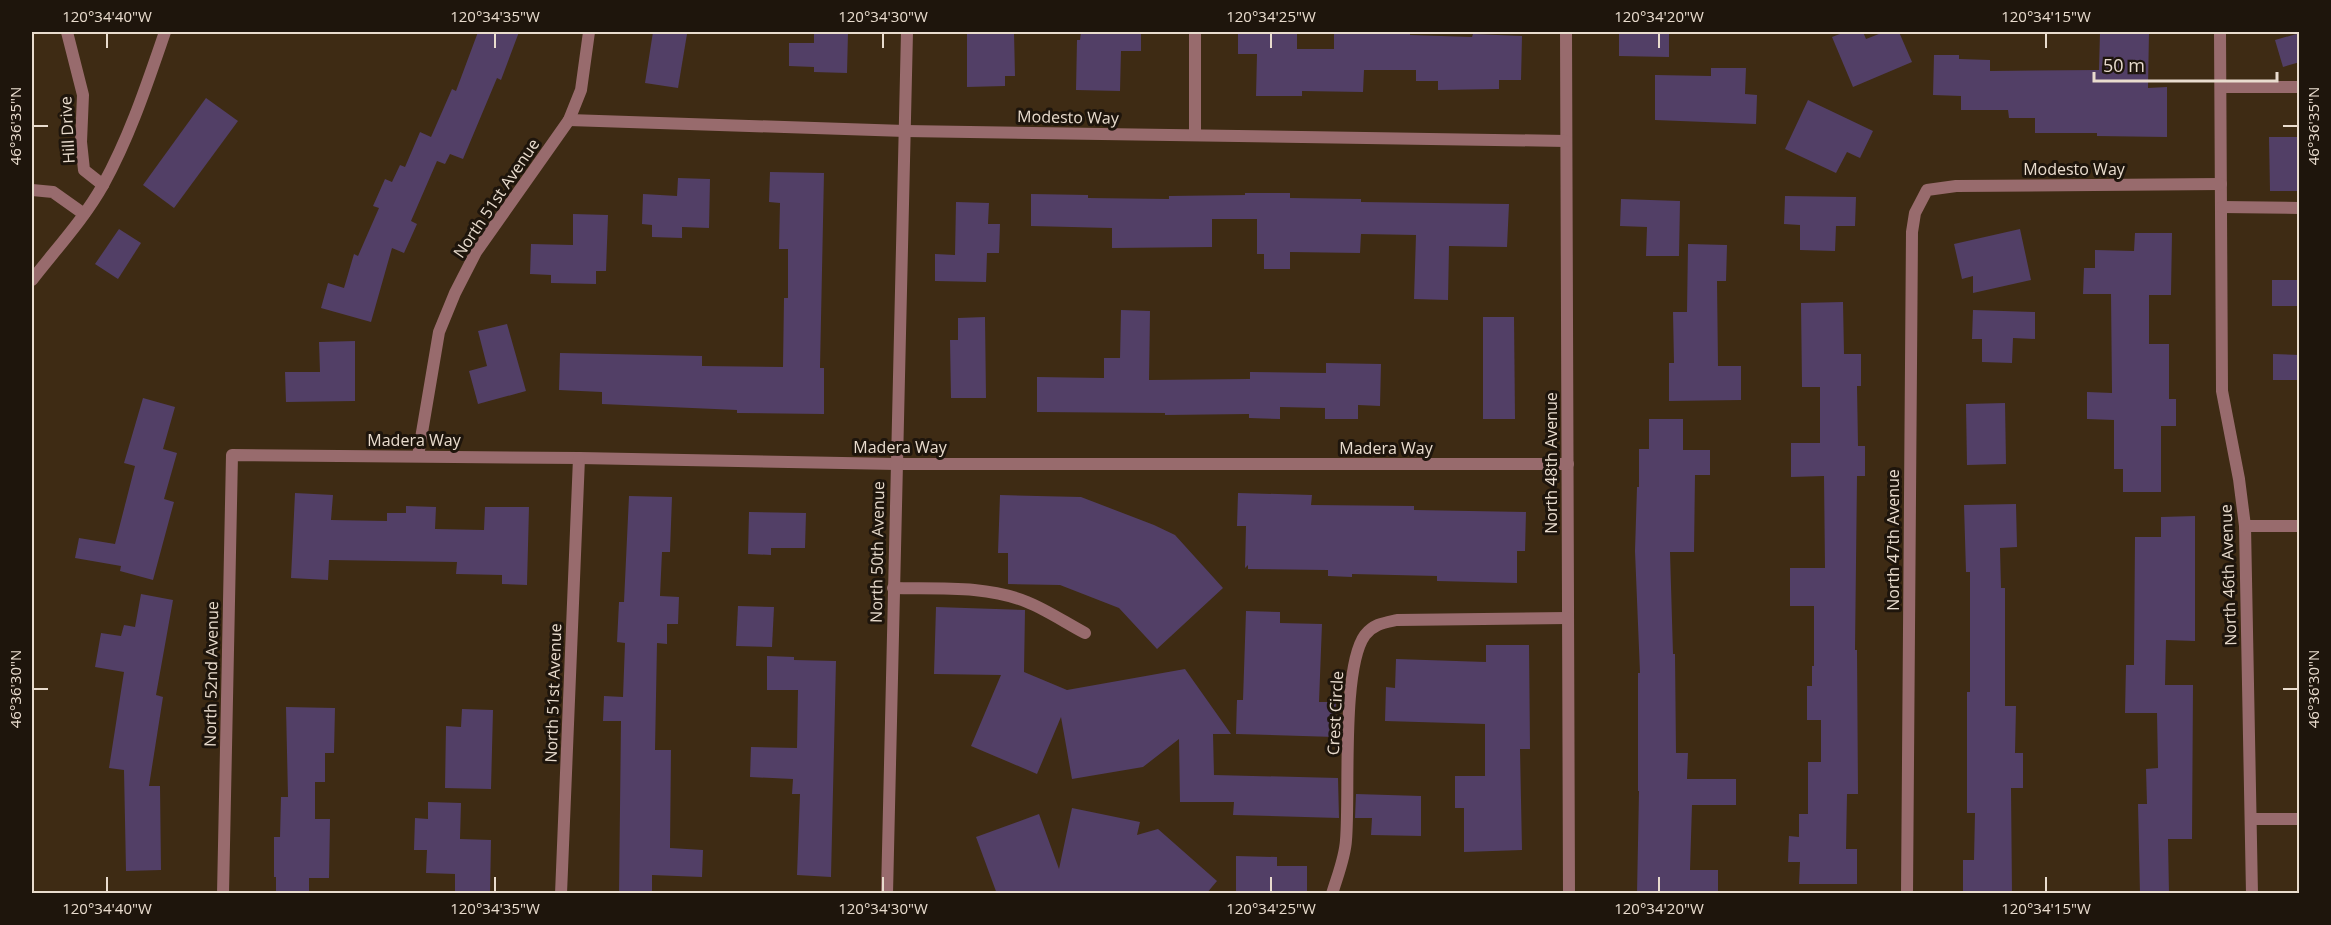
<svg xmlns="http://www.w3.org/2000/svg" width="2331" height="925" viewBox="0 0 2331 925" font-family="'Open Sans',sans-serif">
<style>
.building{fill:#523f66}
.lines{fill:none;stroke-linecap:round;stroke-linejoin:round}
.service{stroke:#986b6d;stroke-width:12}
.minor{stroke:#986b6d;stroke-width:12}
.tertiary{stroke:#986b6d;stroke-width:12}
.ticks{fill:none;stroke:#e9dcce;stroke-width:2}
.labels{text-anchor:middle;stroke-width:6;stroke-linejoin:round;paint-order:stroke}
.street-label{font-size:16px;fill:#e9dcce;stroke:#1e150c}
.neatline{fill:none;stroke:#e9dcce;stroke-width:2}
.ticks-label{font-size:15px;text-anchor:middle;fill:#e9dcce}
</style>
<rect width="100%" height="100%" fill="#3e2b14"/>
<g class="building">
<polygon points="478,32 519,32 501,80 497,78 463,159 450,154 445,164 437,161 411,221 417,224 404,253 392,248 371,322 321,308 328,283 344,288 354,254 358,256 379,208 373,206 385,179 392,182 400,165 405,167 420,132 431,137 452,89 456,91"/>
<polygon points="653,32 687,34 678,88 645,83"/>
<polygon points="814,32 848,32 847,73 814,72 814,67 789,66 789,43 814,43"/>
<polygon points="1014,32 1015,76 1005,76 1005,86 967,87 967,33"/>
<polygon points="1081,32 1141,32 1141,51 1121,51 1120,91 1076,90 1077,40 1080,40"/>
<polygon points="1238,32 1297,32 1297,49 1334,49 1334,32 1410,32 1410,35 1472,37 1473,34 1522,36 1521,80 1499,80 1499,89 1438,90 1438,81 1416,81 1416,70 1364,70 1363,92 1302,91 1302,96 1256,96 1257,54 1238,54"/>
<polygon points="1619,32 1669,32 1669,57 1619,56"/>
<polygon points="1845,32 1863,32 1866,39 1884,32 1899,32 1912,62 1853,87 1832,37"/>
<polygon points="2100,32 2149,32 2148,88 2167,87 2167,137 2097,136 2097,133 2035,133 2035,118 2009,118 2008,110 1961,110 1961,96 1933,95 1934,55 1959,55 1959,59 1990,60 1990,71 2099,70"/>
<polygon points="2300,33 2300,62 2283,67 2275,40"/>
<polygon points="1711,68 1746,68 1745,94 1757,95 1756,124 1655,120 1655,75 1711,76"/>
<polygon points="206,98 238,121 174,208 143,185"/>
<polygon points="1808,100 1873,131 1860,158 1847,152 1836,173 1785,149"/>
<polygon points="2269,137 2300,137 2300,191 2270,191"/>
<polygon points="770,172 824,173 820,368 824,368 824,414 737,413 737,410 602,404 602,392 559,390 560,353 702,356 702,366 783,367 784,298 788,298 788,249 779,249 780,203 769,202"/>
<polygon points="678,178 710,179 709,228 682,227 682,238 652,237 652,225 642,224 643,194 677,196"/>
<polygon points="1245,193 1290,193 1290,198 1361,199 1361,202 1509,204 1507,247 1449,246 1448,300 1414,299 1416,235 1361,234 1360,253 1290,252 1290,269 1264,269 1264,254 1257,254 1257,219 1212,219 1212,247 1112,248 1112,228 1031,226 1031,194 1088,195 1088,198 1169,199 1169,196 1245,195"/>
<polygon points="1785,196 1856,197 1855,226 1836,226 1835,251 1800,250 1800,225 1784,224"/>
<polygon points="1621,199 1680,201 1679,256 1646,256 1647,227 1620,226"/>
<polygon points="956,202 989,203 988,224 1000,224 999,253 987,253 986,282 935,281 935,254 955,255"/>
<polygon points="573,214 608,215 606,271 596,271 596,284 551,283 551,275 530,274 531,244 573,245"/>
<polygon points="119,229 141,243 118,279 95,264"/>
<polygon points="2020,229 2031,280 1973,293 1973,276 1962,279 1954,244"/>
<polygon points="2135,233 2172,233 2171,295 2149,295 2149,344 2169,344 2169,399 2176,399 2176,426 2161,426 2161,492 2123,492 2123,469 2114,469 2114,420 2087,419 2087,392 2112,393 2111,294 2083,294 2084,268 2095,268 2095,250 2134,251"/>
<polygon points="1688,244 1727,245 1726,281 1717,281 1718,366 1741,366 1741,400 1669,401 1669,363 1674,363 1673,312 1687,312"/>
<rect x="2272" y="280" width="28" height="26"/>
<polygon points="1843,302 1844,354 1861,354 1861,386 1857,386 1858,446 1865,446 1865,476 1857,476 1855,650 1857,650 1858,794 1847,794 1846,849 1857,849 1857,884 1799,884 1800,862 1788,862 1789,836 1799,837 1799,814 1808,814 1808,762 1821,762 1821,720 1807,720 1807,686 1812,686 1812,666 1814,666 1814,606 1790,606 1790,568 1825,568 1824,476 1791,477 1791,443 1820,443 1820,387 1802,387 1801,303"/>
<polygon points="1121,310 1150,311 1149,380 1250,379 1250,372 1326,373 1326,363 1381,364 1380,406 1358,405 1358,419 1325,419 1325,408 1280,407 1280,419 1249,418 1249,414 1165,415 1165,413 1037,412 1037,377 1104,378 1104,358 1120,358"/>
<polygon points="1973,310 2035,312 2035,339 2013,338 2012,363 1982,362 1982,339 1972,339"/>
<polygon points="985,317 986,398 951,398 950,340 958,340 958,318"/>
<polygon points="1483,317 1514,317 1515,419 1483,419"/>
<polygon points="507,324 526,391 478,404 469,371 487,366 478,331"/>
<polygon points="355,341 355,401 286,402 285,372 320,372 319,342"/>
<polygon points="2273,354 2300,355 2300,380 2273,380"/>
<polygon points="143,398 175,407 163,449 177,453 164,499 174,502 153,580 120,571 121,566 75,558 79,538 115,544 135,466 124,463"/>
<polygon points="2005,403 2006,464 1967,465 1966,404"/>
<polygon points="1649,419 1683,419 1683,450 1710,450 1710,475 1695,475 1694,552 1670,552 1673,654 1675,654 1676,753 1688,753 1687,779 1736,779 1736,805 1692,805 1690,870 1718,870 1718,894 1637,894 1639,791 1638,791 1638,673 1640,673 1635,551 1637,487 1639,487 1639,449 1649,449"/>
<polygon points="295,493 333,495 331,520 387,521 387,513 406,513 406,506 436,507 435,529 484,530 485,507 529,507 527,585 502,584 502,575 456,574 457,562 329,560 328,580 291,578"/>
<polygon points="1238,493 1312,495 1311,505 1414,506 1414,510 1526,512 1525,551 1517,551 1517,583 1437,581 1437,576 1352,574 1352,577 1328,576 1328,570 1248,569 1248,565 1245,568 1246,526 1237,526"/>
<polygon points="1000,495 1081,497 1154,525 1175,535 1223,588 1157,649 1119,608 1060,585 1008,584 1008,553 998,553"/>
<polygon points="629,496 672,497 670,552 662,552 660,596 679,597 678,624 667,624 667,644 657,643 655,750 671,750 670,848 703,850 702,877 652,875 652,894 619,894 621,721 603,721 604,696 623,697 625,643 617,642 619,602 624,602"/>
<polygon points="2016,504 2017,547 2000,548 2001,588 2005,588 2005,706 2016,706 2015,753 2023,753 2023,788 2011,788 2012,894 1963,894 1963,860 1974,860 1975,813 1967,813 1967,692 1970,692 1970,572 1966,572 1964,505"/>
<polygon points="749,512 806,513 805,548 771,548 771,555 748,554"/>
<polygon points="2195,516 2195,641 2166,640 2165,685 2193,685 2192,839 2168,839 2169,894 2140,894 2138,804 2147,804 2146,769 2158,768 2157,713 2125,713 2126,665 2134,665 2135,537 2161,537 2161,517"/>
<polygon points="141,594 173,600 156,695 163,697 149,786 160,786 161,870 126,871 124,770 109,768 124,672 95,667 101,633 121,636 124,625 135,627"/>
<polygon points="738,606 774,607 772,647 736,646"/>
<polygon points="936,607 1025,610 1024,672 1067,690 1185,669 1231,734 1213,734 1214,775 1338,778 1339,818 1233,815 1234,802 1180,802 1179,739 1143,767 1072,779 1061,717 1037,774 971,746 1001,675 934,674"/>
<polygon points="1246,611 1280,612 1280,623 1322,624 1319,702 1336,702 1335,737 1236,734 1237,700 1243,700"/>
<polygon points="1486,645 1529,645 1530,749 1520,749 1522,850 1464,852 1464,808 1455,808 1455,776 1485,776 1485,724 1385,721 1386,687 1395,688 1396,659 1486,662"/>
<polygon points="767,656 794,657 794,660 836,661 831,877 797,875 800,794 792,794 793,779 750,777 751,747 797,748 798,690 767,690"/>
<polygon points="286,707 335,708 334,753 325,753 325,782 315,782 315,819 330,819 329,878 309,878 309,894 276,894 276,877 274,877 274,837 280,837 281,797 288,797"/>
<polygon points="462,709 493,710 491,789 445,788 446,726 461,727"/>
<polygon points="1356,794 1421,796 1421,836 1371,835 1372,818 1355,818"/>
<polygon points="428,802 461,803 460,839 491,840 490,894 455,894 455,874 426,873 427,850 414,850 415,818 428,819"/>
<polygon points="1072,808 1140,822 1137,835 1158,829 1217,881 1206,894 997,894 976,837 1039,814 1059,869"/>
<polygon points="1236,856 1277,857 1277,866 1307,866 1307,892 1236,894"/>
</g>
<g class="lines">
<g class="service">
<polyline points="2221,87 2300,87"/>
<path d="M893 588C937 589 986 585 1027 602 1047 610 1066 623 1085 633"/>
</g>
<g class="minor">
<polyline points="67,32 83,95 81,142 84,170 103,185"/>
<polyline points="1566,32 1569,894"/>
<polyline points="2220,32 2222,391 2239,479 2245,526 2252,894"/>
<polyline points="569,120 905,131 1566,141"/>
<polyline points="1195,135 1195,32"/>
<polyline points="32,190 53,192 84,214"/>
<polyline points="2222,207 2300,208"/>
<polyline points="418,456 439,332 455,293 476,252 569,120 581,90 589,32"/>
<polyline points="2245,526 2300,526"/>
<polyline points="2251,819 2300,819"/>
<polyline points="223,894 232,455 579,458 896,464 1568,464"/>
<polyline points="561,894 579,458"/>
<polyline points="887,894 907,32"/>
<path d="M1332 894C1337 877 1345 858 1346 840 1350 795 1341 668 1365 635 1374 624 1383 623 1397 620L1568 618"/>
<polyline points="1907,894 1912,232 1915,213 1927,190 1956,186 2221,184"/>
</g>
<path class="tertiary" d="M32 280C56 249 84 219 103 185 130 136 147 84 165 32"/>
</g>
<path class="ticks" d="M107 33V48M495 33V48M883 33V48M1271 33V48M1659 33V48M2046 33V48M33 126H48M2283 126H2298M33 689H48M2283 689H2298M107 877V892M495 877V892M883 877V892M1271 877V892M1659 877V892M2046 877V892"/>
<g class="labels">
<g class="street-label">
<text transform="translate(1068 117) rotate(1)" y="6">Modesto Way</text>
<text transform="translate(67 130) rotate(-93)" y="6">Hill Drive</text>
<text x="2074" y="175">Modesto Way</text>
<text transform="translate(496 198) rotate(-56)" y="6">North 51st Avenue</text>
<text x="414" y="446">Madera Way</text>
<text x="900" y="453">Madera Way</text>
<text x="1386" y="454">Madera Way</text>
<text transform="translate(1551 463) rotate(-90)" y="6">North 48th Avenue</text>
<text transform="translate(1893 540) rotate(-90)" y="6">North 47th Avenue</text>
<text transform="translate(877 552) rotate(-89)" y="6">North 50th Avenue</text>
<text transform="translate(2228 575) rotate(-92)" y="6">North 46th Avenue</text>
<text transform="translate(211 674) rotate(-89)" y="6">North 52nd Avenue</text>
<text transform="translate(553 693) rotate(-88)" y="6">North 51st Avenue</text>
<text transform="translate(1335 713) rotate(-87)" y="6">Crest Circle</text>
</g>
</g>
<rect width="2331" height="925" fill="none" stroke="#1e150c" stroke-width="66"/>
<path d="M2094 72v9h183v-9" fill="none" stroke="#e9dcce" stroke-width="3"/>
<text x="2103" y="72" font-size="18" fill="#e9dcce" stroke="#1e150c" stroke-width="4.5" paint-order="stroke">50 m</text>
<rect x="33" y="33" width="2265" height="859" class="neatline"/>
<g class="ticks-label">
<text x="107" y="22">120°34'40"W</text>
<text x="495" y="22">120°34'35"W</text>
<text x="883" y="22">120°34'30"W</text>
<text x="1271" y="22">120°34'25"W</text>
<text x="1659" y="22">120°34'20"W</text>
<text x="2046" y="22">120°34'15"W</text>
<text transform="translate(16 126) rotate(-90)" y="5">46°36'35"N</text>
<text transform="translate(2314 126) rotate(-90)" y="5">46°36'35"N</text>
<text transform="translate(16 689) rotate(-90)" y="5">46°36'30"N</text>
<text transform="translate(2314 689) rotate(-90)" y="5">46°36'30"N</text>
<text x="107" y="914">120°34'40"W</text>
<text x="495" y="914">120°34'35"W</text>
<text x="883" y="914">120°34'30"W</text>
<text x="1271" y="914">120°34'25"W</text>
<text x="1659" y="914">120°34'20"W</text>
<text x="2046" y="914">120°34'15"W</text>
</g>
</svg>
